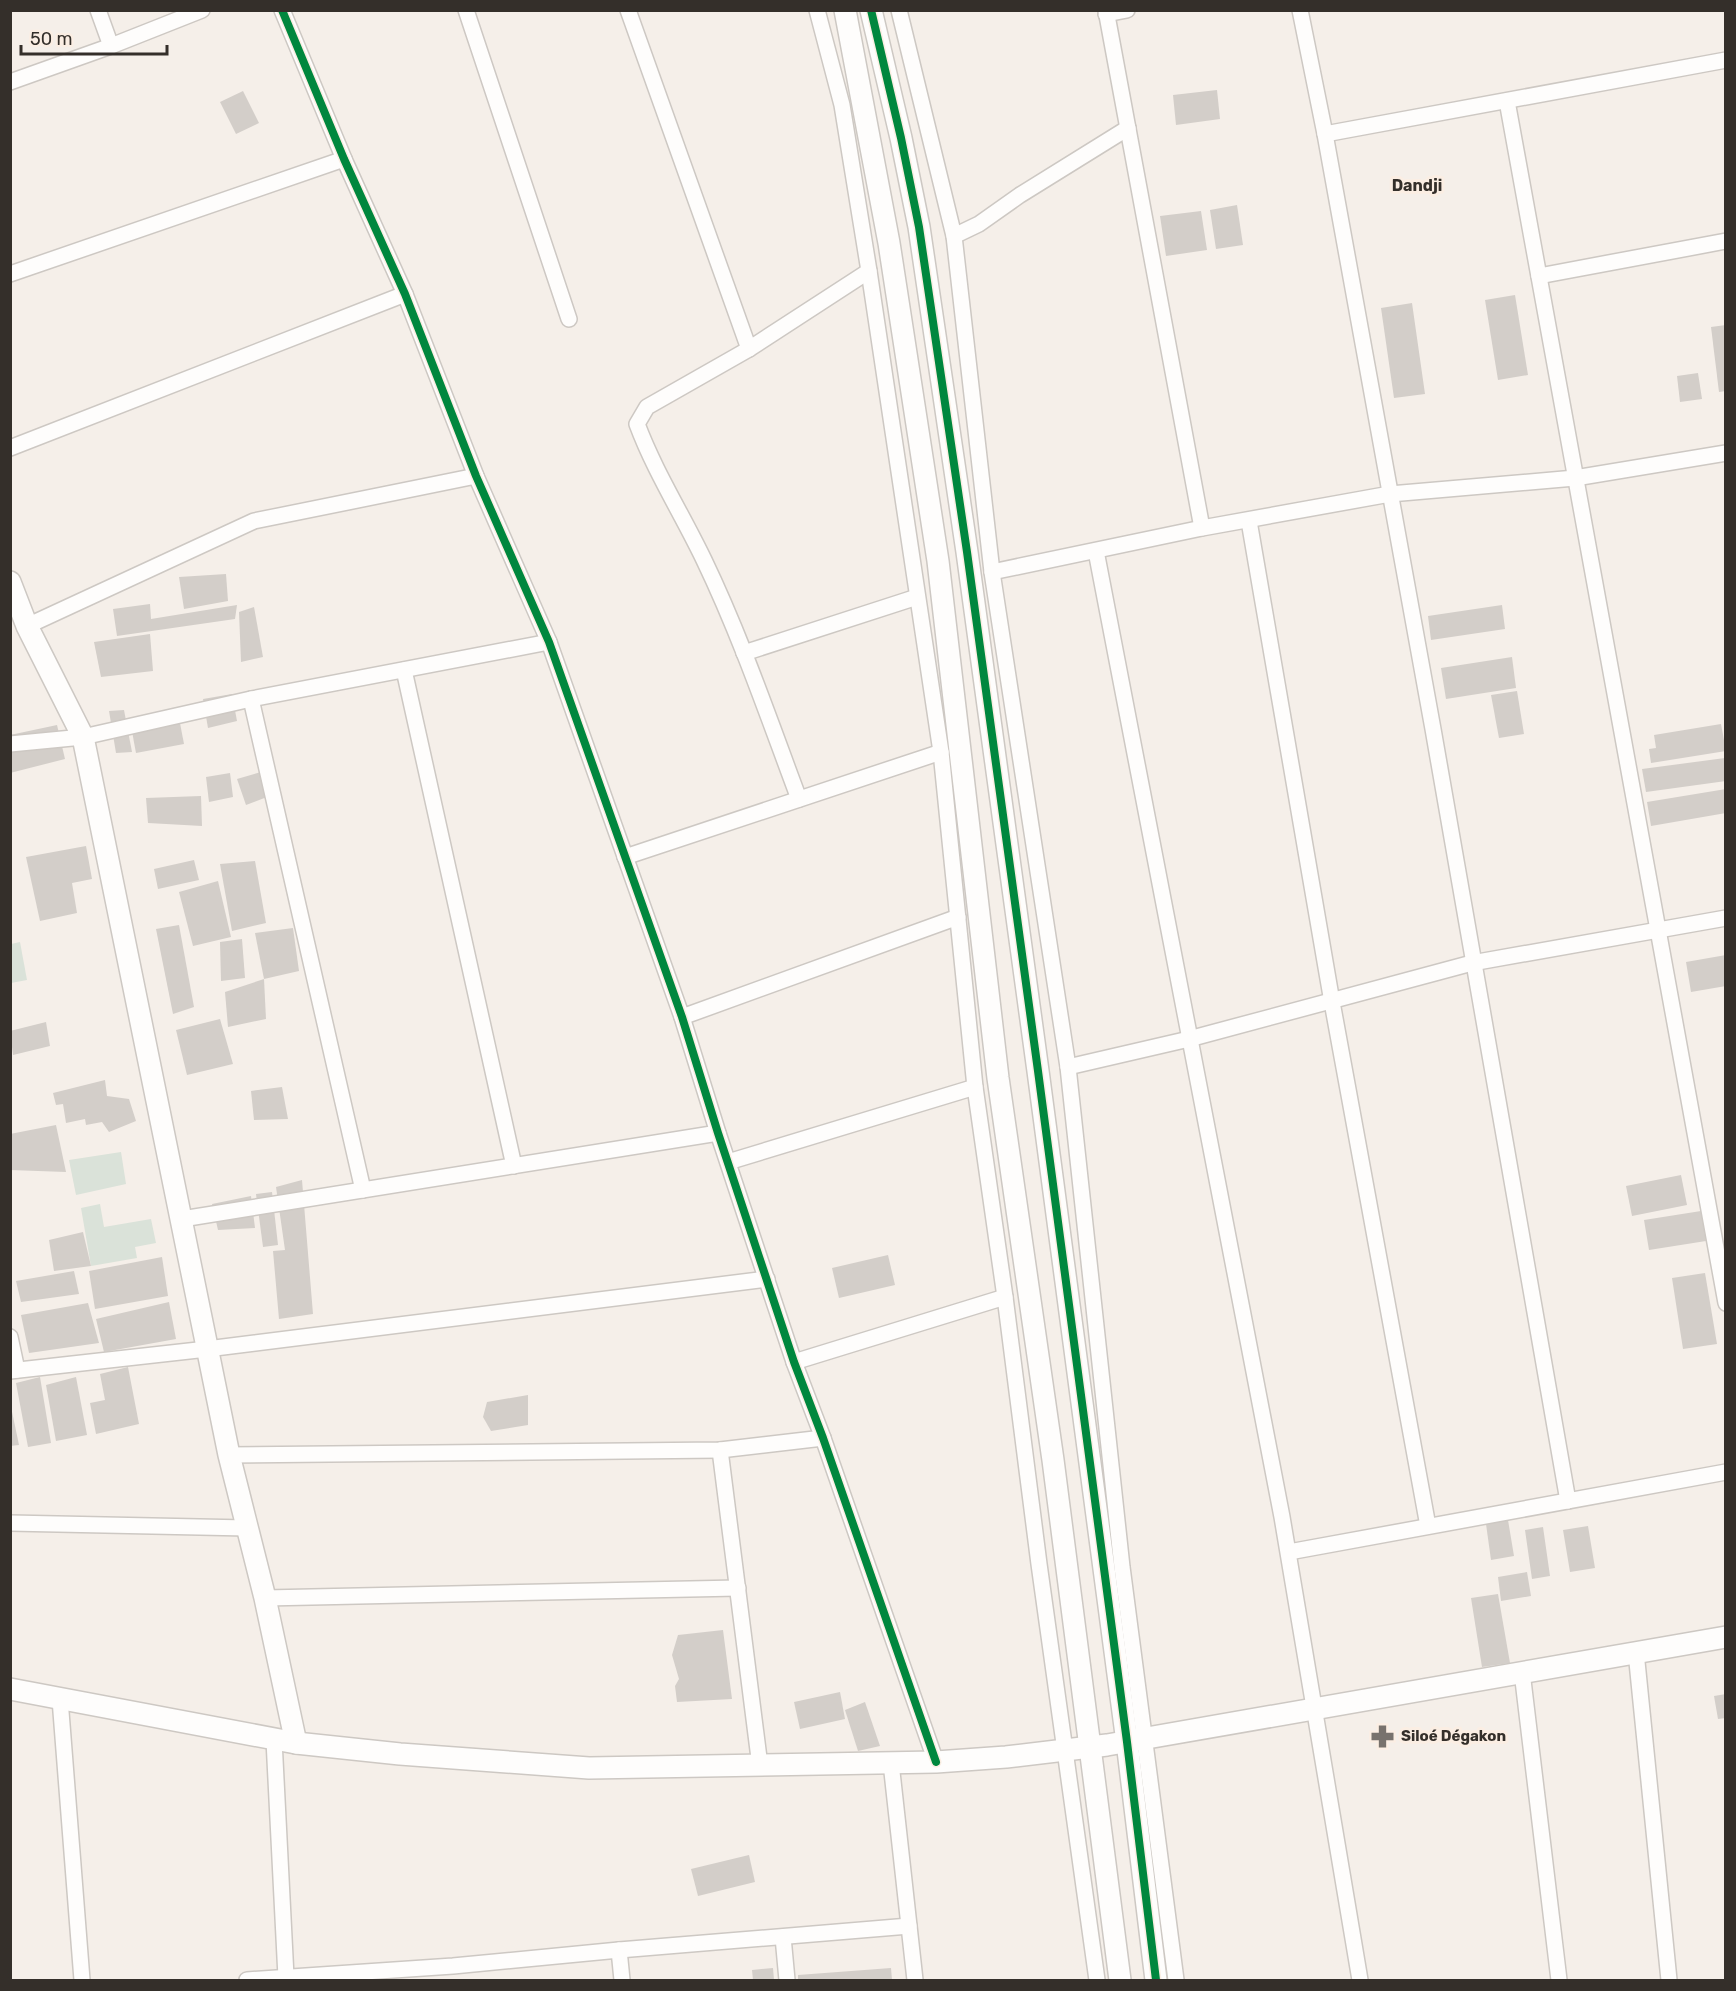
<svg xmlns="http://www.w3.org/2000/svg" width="1736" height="1991" viewBox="0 0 1736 1991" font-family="Rubik,sans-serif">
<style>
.green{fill:#dae2d9}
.building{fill:#d3cec9}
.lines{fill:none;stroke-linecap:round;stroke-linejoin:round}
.street-casing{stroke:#cdc8c3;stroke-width:18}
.secondary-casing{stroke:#cdc8c3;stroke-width:24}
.street{stroke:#fefdfc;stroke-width:15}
.secondary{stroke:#fefdfc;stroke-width:21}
.cycleway-casing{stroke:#fbeee3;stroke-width:11}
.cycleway{stroke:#00873e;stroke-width:8}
.labels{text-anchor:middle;stroke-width:6;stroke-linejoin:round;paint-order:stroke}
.poi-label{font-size:15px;font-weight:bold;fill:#342f2a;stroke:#fbeee3;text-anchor:start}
.neighbourhood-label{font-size:16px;font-weight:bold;fill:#342f2a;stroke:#fbeee3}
</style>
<rect width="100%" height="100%" fill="#f5efe9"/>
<g class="green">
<polygon points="20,942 27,980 11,983 11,944"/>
<polygon points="121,1152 126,1184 76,1195 69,1160"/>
<polygon points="100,1204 104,1227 151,1219 156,1243 135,1247 137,1258 91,1266 81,1208"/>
</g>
<g class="building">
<polygon points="1217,90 1220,119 1176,125 1173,95"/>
<polygon points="243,91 259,123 236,134 220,102"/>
<polygon points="1237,205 1243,245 1216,249 1210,210"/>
<polygon points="1201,211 1207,250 1166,256 1160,216"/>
<polygon points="1515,295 1528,375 1498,380 1485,300"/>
<polygon points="1412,303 1425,394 1394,398 1381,308"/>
<polygon points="1726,325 1726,391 1719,392 1711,327"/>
<polygon points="1698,373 1702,399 1680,402 1677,376"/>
<polygon points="226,574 228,601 184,609 179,577"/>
<polygon points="150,604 151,619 237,605 235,619 117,636 113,609"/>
<polygon points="1502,605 1505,629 1431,640 1428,616"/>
<polygon points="254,607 263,657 241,662 239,612"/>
<polygon points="150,634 153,671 101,677 94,642"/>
<polygon points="1512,657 1516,688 1446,699 1441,668"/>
<polygon points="1517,691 1524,734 1499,738 1491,695"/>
<polygon points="232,694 237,721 208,728 203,699"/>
<polygon points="124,710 132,752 116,753 109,711"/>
<polygon points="179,718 184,744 136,753 131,726"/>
<polygon points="1721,724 1726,751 1651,763 1649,749 1656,748 1654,735"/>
<polygon points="57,725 65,759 10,773 10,735"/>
<polygon points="1725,758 1726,781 1646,792 1642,769"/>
<polygon points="261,772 267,797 246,805 237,779"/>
<polygon points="230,773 233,797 209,802 206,777"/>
<polygon points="1726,789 1726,813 1651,826 1647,802"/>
<polygon points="201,796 202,826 148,823 146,798"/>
<polygon points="86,846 92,879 72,883 77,913 40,921 26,857"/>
<polygon points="194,860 199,880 158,889 154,869"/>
<polygon points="255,861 266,923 232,931 220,864"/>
<polygon points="218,881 231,937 193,946 179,892"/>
<polygon points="179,925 194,1007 173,1014 156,929"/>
<polygon points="293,928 299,971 264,979 255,933"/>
<polygon points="242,939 245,978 221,981 220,942"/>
<polygon points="1726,955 1726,986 1691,992 1686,962"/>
<polygon points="264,979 266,1019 228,1027 225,992"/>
<polygon points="220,1019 233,1064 187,1075 176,1030"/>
<polygon points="46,1022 50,1046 13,1055 10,1031"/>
<polygon points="105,1080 107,1096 129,1099 136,1121 109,1132 102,1122 86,1125 85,1119 66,1123 63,1104 56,1105 53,1093"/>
<polygon points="282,1087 288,1119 254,1120 251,1091"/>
<polygon points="56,1125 66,1172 10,1170 10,1134"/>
<polygon points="1681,1175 1687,1205 1632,1216 1626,1186"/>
<polygon points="302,1180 313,1314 279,1319 273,1251 285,1250 276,1187"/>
<polygon points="272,1192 278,1245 263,1247 256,1194"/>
<polygon points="251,1196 255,1228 218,1230 212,1204"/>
<polygon points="1701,1211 1706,1241 1649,1250 1644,1220"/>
<polygon points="83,1232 91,1266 54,1271 49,1240"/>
<polygon points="888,1255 895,1285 839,1298 832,1268"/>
<polygon points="162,1257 168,1296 95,1309 89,1271"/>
<polygon points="74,1271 79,1294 21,1302 16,1281"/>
<polygon points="1705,1273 1717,1344 1683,1349 1672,1278"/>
<polygon points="169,1302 176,1339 104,1352 96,1319"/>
<polygon points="88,1303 99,1343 29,1353 21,1315"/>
<polygon points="128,1367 139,1424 96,1434 90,1403 105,1400 100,1374"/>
<polygon points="40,1377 51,1443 28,1447 16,1383"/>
<polygon points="76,1377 87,1435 56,1441 46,1385"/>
<polygon points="528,1395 528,1425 491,1431 483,1417 487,1402"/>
<polygon points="10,1402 19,1445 10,1446"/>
<polygon points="1508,1520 1514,1556 1491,1560 1486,1524"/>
<polygon points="1588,1526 1595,1568 1570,1572 1563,1530"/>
<polygon points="1543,1527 1550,1576 1532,1579 1525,1530"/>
<polygon points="1527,1572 1531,1596 1501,1601 1498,1577"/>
<polygon points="1498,1594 1510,1663 1482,1667 1471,1598"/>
<polygon points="723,1630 732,1699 677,1702 675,1686 679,1679 672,1655 678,1635"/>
<polygon points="840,1692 845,1719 800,1729 794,1702"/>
<polygon points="1726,1694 1726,1718 1718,1719 1714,1696"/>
<polygon points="865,1702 880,1746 858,1751 845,1710"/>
<polygon points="749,1855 755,1882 698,1896 691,1869"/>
<polygon points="773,1968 774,1980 753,1980 752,1970"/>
<polygon points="891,1968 892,1980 798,1980 798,1975"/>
</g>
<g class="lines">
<defs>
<g id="street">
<polyline points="98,10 111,46"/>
<polyline points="282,10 344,159 405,294 476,476 549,642 682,1017 718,1133 794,1362 823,1438 936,1762"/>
<polyline points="466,10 569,319"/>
<polyline points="628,10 749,349"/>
<polyline points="817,10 842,105 869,271 941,752 975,1087 1005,1297 1039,1564 1097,1980"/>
<polyline points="899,10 954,236 992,572 1068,1067 1122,1567 1176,1980"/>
<polyline points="1106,10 1202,528"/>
<polyline points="1300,10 1325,134 1433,729 1568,1501"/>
<polyline points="1106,14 1127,10"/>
<polyline points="10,82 111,46 202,10"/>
<polyline points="1507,101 1726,1303"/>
<polyline points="1325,134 1726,60"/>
<polyline points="954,236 979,224 1020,195 1128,128"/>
<polyline points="10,274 344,159"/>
<polyline points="1539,276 1726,241"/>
<polyline points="10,448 405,294"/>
<polyline points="1249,521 1332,1002 1428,1526"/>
<polyline points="1096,551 1282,1517 1360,1980"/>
<polyline points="992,572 1202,528 1390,494 1575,478 1726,453"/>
<polyline points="27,626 254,521 476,476"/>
<polyline points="744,653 917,597"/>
<polyline points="404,670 514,1166"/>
<polyline points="251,699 363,1190"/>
<polyline points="10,744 83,737 251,699 549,642"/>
<path d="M799 799C769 719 741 637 704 560 682 514 655 472 637 424L647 407 749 349 869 271"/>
<polyline points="625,857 941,752"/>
<polyline points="682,1017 958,917"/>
<polyline points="1068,1067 1189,1039 1472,963 1726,918"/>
<polyline points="728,1162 975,1087"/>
<polyline points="182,1219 718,1133"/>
<polyline points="10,1337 17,1370"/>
<polyline points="794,1362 1005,1297"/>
<polyline points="10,1371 207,1349 767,1279"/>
<polyline points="720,1450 760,1766"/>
<polyline points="229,1455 720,1450 823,1438"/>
<polyline points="10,1523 247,1528"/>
<polyline points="1289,1552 1726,1472"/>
<polyline points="265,1598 738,1588"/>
<polyline points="1636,1652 1669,1980"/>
<polyline points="1522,1672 1559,1980"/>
<polyline points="60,1699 82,1980"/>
<polyline points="274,1740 286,1977"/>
<polyline points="891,1763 915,1980"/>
<polyline points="783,1937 787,1980"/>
<polyline points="619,1950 622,1980"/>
<polyline points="247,1980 453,1966 619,1950 909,1926"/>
</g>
<g id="secondary">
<polyline points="845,10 889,243 938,561 998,1078 1053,1460 1120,1980"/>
<polyline points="871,10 901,138 919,227 967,552 1038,1071 1127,1742 1156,1980"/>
<polyline points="10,582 27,626 83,737 229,1455 265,1598 296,1743"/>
<polyline points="10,1689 296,1743 400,1754 589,1768 936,1762 1006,1757 1107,1745 1726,1637"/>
</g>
</defs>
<use href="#street" class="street-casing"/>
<use href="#secondary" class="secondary-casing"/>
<use href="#street" class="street"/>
<use href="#secondary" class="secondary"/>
<defs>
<g id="cycleway">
<polyline points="282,10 344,159 405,294 476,476 549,642 682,1017 718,1133 794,1362 823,1438 936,1762"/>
<polyline points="871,10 901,138 919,227 967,552 1038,1071 1127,1742 1156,1980"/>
</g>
</defs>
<use href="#cycleway" class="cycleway-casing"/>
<use href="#cycleway" class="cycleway"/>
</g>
<defs>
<symbol id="pharmacy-bare" viewBox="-9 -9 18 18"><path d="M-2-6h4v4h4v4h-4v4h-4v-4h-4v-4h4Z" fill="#78726d" stroke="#fbeee3" stroke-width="2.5" paint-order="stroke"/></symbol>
</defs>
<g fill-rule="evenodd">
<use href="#pharmacy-bare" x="1366" y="1720" width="33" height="33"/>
</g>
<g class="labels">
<g class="poi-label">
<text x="1401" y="1741">Siloé Dégakon</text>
</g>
<g class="neighbourhood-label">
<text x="1417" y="191">Dandji</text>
</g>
</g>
<rect width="1736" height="1991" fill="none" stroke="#342f2a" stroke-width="24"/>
<path d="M21 45v9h146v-9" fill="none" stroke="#342f2a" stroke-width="3"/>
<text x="30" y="45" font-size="18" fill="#342f2a" stroke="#fbeee3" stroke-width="4.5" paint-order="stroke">50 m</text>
</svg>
